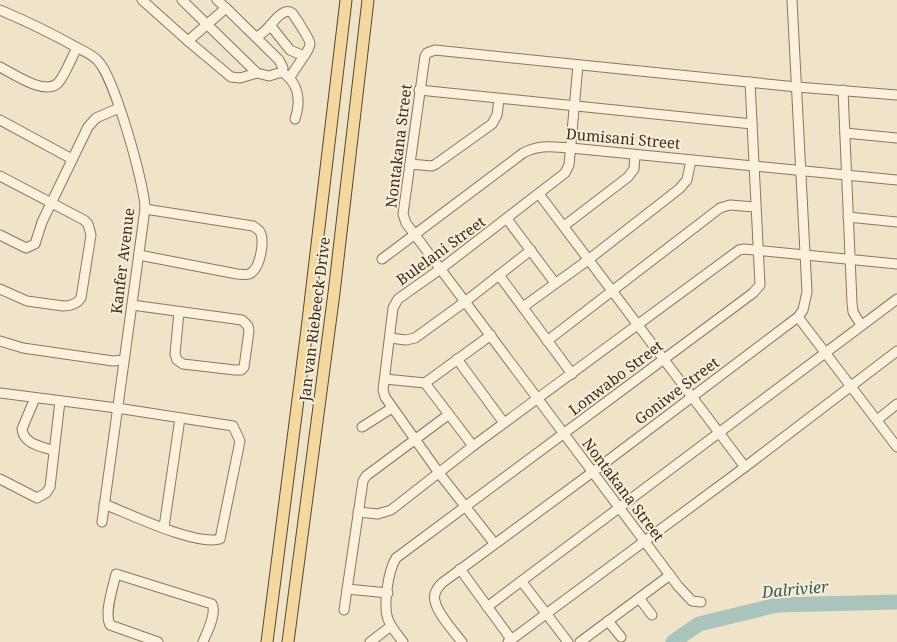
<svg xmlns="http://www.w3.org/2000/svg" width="897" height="642" viewBox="0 0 897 642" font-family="'Noto Serif',serif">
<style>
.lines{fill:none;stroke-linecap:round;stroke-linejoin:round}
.river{stroke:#a9c4bc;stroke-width:15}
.minor-casing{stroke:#8d765c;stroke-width:11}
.major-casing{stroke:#5b4430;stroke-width:13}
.minor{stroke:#faf1dc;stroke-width:9}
.major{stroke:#f3d9a0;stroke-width:11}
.labels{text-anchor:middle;stroke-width:4;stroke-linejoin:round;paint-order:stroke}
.street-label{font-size:15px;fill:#3d2e20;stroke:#f7eed8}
.water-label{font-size:16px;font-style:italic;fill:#2f5d5a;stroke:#f7eed8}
</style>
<rect width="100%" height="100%" fill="#f0e4c8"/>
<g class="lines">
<polyline class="river" points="673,642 699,624 777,605 897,602"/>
<defs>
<g id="minor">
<polyline points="142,0 188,41 231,77 240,78 257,73 182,0"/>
<polyline points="217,0 226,8"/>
<path d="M0 10C26 21 51 33 76 47 83 51 92 54 98 61 114 77 145 185 145 209L102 522"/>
<path d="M256 37C269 32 275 15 285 12 288 11 289 11 292 13 294 15 310 40 310 43 310 48 307 52 304 56L290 50 270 25"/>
<polyline points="188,41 226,8 279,60 283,68 282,72 269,76 257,73"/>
<path d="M0 67C14 74 45 96 58 83 66 74 71 58 77 48"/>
<path d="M282 72C299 83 301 101 295 119"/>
<polyline points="290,77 304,56"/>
<polyline points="419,90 752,124"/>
<polyline points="843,90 852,303 853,312 861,325"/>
<polyline points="0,120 72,159"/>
<polyline points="845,133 897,138"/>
<polyline points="410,164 432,166 436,164 492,124 497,115 499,99"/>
<path d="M0 176 84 220 88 224 91 235 81 298C77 304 70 306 63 306L27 301 0 289"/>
<polyline points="539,194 745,467"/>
<polyline points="848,217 897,222"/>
<polyline points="507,219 555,283"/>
<polyline points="564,226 628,177 634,169 635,155"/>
<polyline points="0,235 26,248 35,244 42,222 88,127 96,118 119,108"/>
<path d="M139 255 237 274C241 274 246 275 249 274 260 270 264 244 261 234 260 230 256 228 253 226L145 209"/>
<path d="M382 259 523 153C540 144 553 147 571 148L897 180"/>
<polyline points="499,275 572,374"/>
<polyline points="132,305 242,320 248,326 249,331 244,367 241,370 235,370 183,364 177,360 175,354 179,312"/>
<polyline points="523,307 588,260 679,189 687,180 691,160"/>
<polyline points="798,317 897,447"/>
<polyline points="390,338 406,340 415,338 466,301 531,250"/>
<polyline points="0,341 23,348 113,361 124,360"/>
<polyline points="547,341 720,208 730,205 755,207"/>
<polyline points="457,359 504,423"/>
<polyline points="385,379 425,383 491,335"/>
<polyline points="425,383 473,446"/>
<path d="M0 393 117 408 233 426 240 441 220 539C195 546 130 514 104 504"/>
<path d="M35 398 22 429C24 445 42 446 54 451"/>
<polyline points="877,420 897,404"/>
<polyline points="362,427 392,408"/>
<polyline points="0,479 37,498 46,493 50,487 60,401"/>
<polyline points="358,512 378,514 391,510 473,446 739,250 744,249 897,264"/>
<polyline points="164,527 180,418"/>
<polyline points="494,543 439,473 385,397 383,390 393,308 398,299 442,268 565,173 569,165 578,65"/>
<polyline points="460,569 511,639"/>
<polyline points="522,582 568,642"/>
<polyline points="347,589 388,593"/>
<polyline points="639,598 652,615"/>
<polyline points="701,602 692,601 678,586 406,223 403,214 425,56 427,53 435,50 797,87 897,95"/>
<polyline points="487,607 897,299"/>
<polyline points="344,610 363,481 366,476 448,415"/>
<polyline points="608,621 621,637"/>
<path d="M158 642 110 625C104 613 113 587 116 574L212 604C217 614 207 632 203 642"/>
<polyline points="370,642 391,626"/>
<path d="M403 642C398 635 391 628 388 619 383 606 388 571 396 558L753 293 760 285 750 82"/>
<path d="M462 642C454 632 437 613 435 601 433 594 437 588 442 583L594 471 798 317 803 310 807 292 792 0"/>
<polyline points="508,642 745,467 897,351"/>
<polyline points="580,642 670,575"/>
</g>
<g id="major">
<polyline points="267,642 307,329 346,0"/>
<polyline points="288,642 334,293 368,0"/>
</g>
</defs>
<use href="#minor" class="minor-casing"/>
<use href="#major" class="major-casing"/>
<use href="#minor" class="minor"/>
<use href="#major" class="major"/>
</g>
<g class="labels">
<g class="street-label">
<text transform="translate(623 139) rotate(5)" y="5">Dumisani Street</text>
<text transform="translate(399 146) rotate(-83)" y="5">Nontakana Street</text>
<text transform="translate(441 251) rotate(-36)" y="5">Bulelani Street</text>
<text transform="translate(123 261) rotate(-83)" y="5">Kanfer Avenue</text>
<text transform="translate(315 319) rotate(-83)" y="5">Jan van Riebeeck Drive</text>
<text transform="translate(616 378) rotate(-37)" y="5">Lonwabo Street</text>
<text transform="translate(677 391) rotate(-37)" y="5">Goniwe Street</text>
<text transform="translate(623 490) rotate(53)" y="5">Nontakana Street</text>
</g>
<g class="water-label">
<text transform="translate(795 589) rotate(-5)" y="6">Dalrivier</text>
</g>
</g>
</svg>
